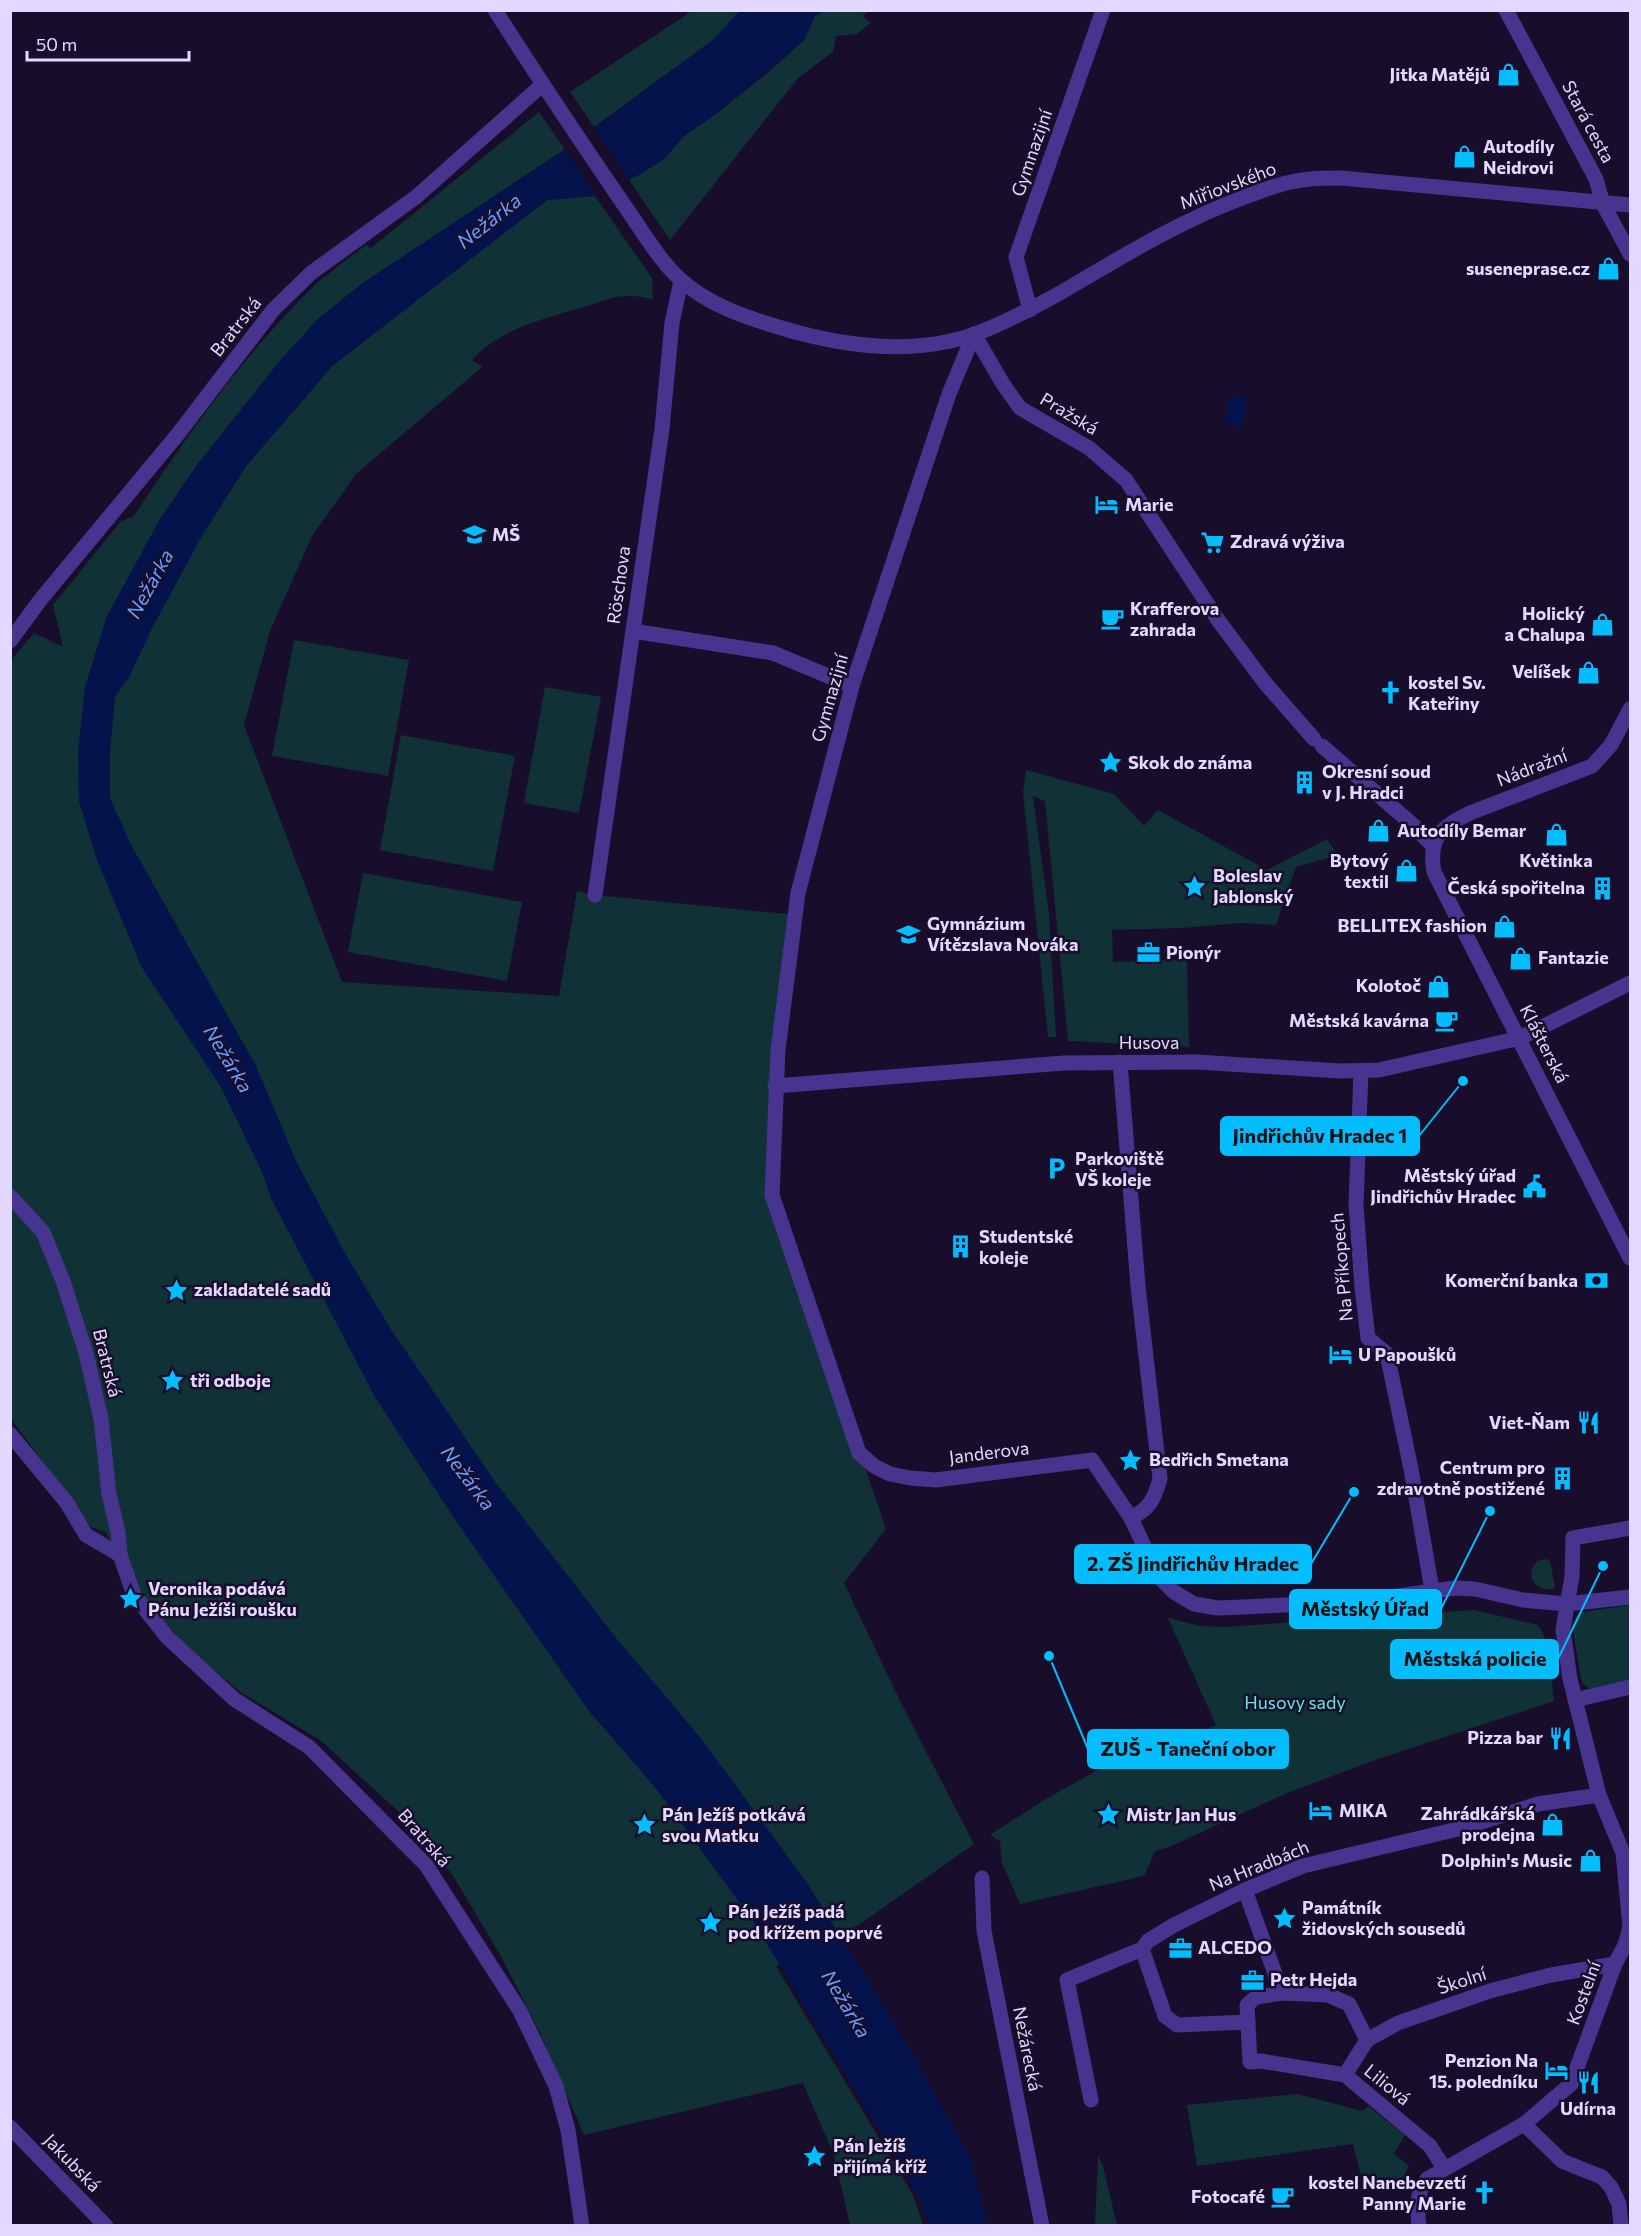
<svg xmlns="http://www.w3.org/2000/svg" width="1641" height="2236" viewBox="0 0 1641 2236" font-family="Commissioner,sans-serif">
<style>
.green{fill:#103136}
.water{fill:#05134d}
.pier{fill:#180e2b}
.lines{fill:none;stroke-linecap:round;stroke-linejoin:round}
.minor{stroke:#46348f;stroke-width:15}
.labels{text-anchor:middle;stroke-width:5;stroke-linejoin:round;paint-order:stroke}
.poi-label{font-size:18px;font-weight:bold;fill:#e3d8ff;stroke:#180e2b;text-anchor:start}
.street-label{font-size:18px;fill:#e3d8ff;stroke:#180e2b}
.park-label{font-size:18px;fill:#57ecdf;stroke:#180e2b}
.water-label{font-size:20px;font-style:italic;fill:#669fff;stroke:#180e2b}
.leader{fill:none;stroke:#04bdff;stroke-width:2}
.callout-dot{fill:#04bdff;stroke:#180e2b;stroke-width:2}
.callout{fill:#04bdff;stroke:#04bdff;stroke-width:2}
.callout-label{font-size:20px;text-anchor:middle;font-weight:bold;fill:#111}
</style>
<rect width="100%" height="100%" fill="#180e2b"/>
<g class="green">
<polygon points="692,11 740,11 713,40 594,127 570,92"/>
<polygon points="824,11 868,11 863,16 870,23 857,34 836,36 833,52 798,78 670,240 629,180 664,159 684,136 716,114 772,69 804,40 815,16"/>
<path d="M539 112 565 149 363 283 318 319 279 362 197 465 159 521 136 565 153 626 201 537 246 466 332 366 547 200 595 196 652 278 653 299C640 296 629 295 616 297 604 300 592 305 580 308 543 319 498 330 472 360L482 367 356 474 312 536 270 631 244 725 342 982 559 996 577 891 595 895 796 915 772 1195 886 1529 844 1583 900 1701 974 1844 860 1924 776 1966 913 2195 923 2225H850L834 2155 803 2083 584 2135 538 2029 502 1958 455 1879 422 1833 320 1740 242 1693 187 1648 144 1597 105 1532 91 1527 11 1419 10 661 34 633 63 647 53 605 121 521 134 516C187 435 245 353 315 285 331 271 349 258 366 245L371 248Z"/>
<polygon points="294,640 409,660 388,776 272,756"/>
<polygon points="545,687 601,697 579,813 524,803"/>
<polygon points="401,735 515,756 493,871 380,850"/>
<polygon points="1026,770 1114,794 1144,826 1158,810 1267,870 1327,839 1338,855 1296,867 1276,925 1241,923 1182,928 1112,930 1113,962 1183,960 1187,961 1189,1047 1068,1041 1045,801 1033,796 1049,914 1056,1037 1048,1037 1023,792"/>
<polygon points="363,873 522,902 507,981 348,952"/>
<path d="M1547 1559 1550 1562 1555 1586 1553 1589C1530 1594 1521 1561 1547 1559Z"/>
<polygon points="1630,1605 1630,1680 1593,1691 1582,1683 1572,1626 1576,1617 1582,1612"/>
<path d="M1474 1610 1538 1625C1552 1644 1551 1678 1554 1701L1375 1760 1287 1793 1169 1847 1155 1851 1144 1876 1020 1904 1002 1863 1000 1841 990 1835 1044 1800 1128 1753 1138 1758 1216 1725 1168 1618 1200 1626 1224 1627Z"/>
<polygon points="1297,2094 1363,2111 1368,2106 1405,2135 1394,2154 1409,2166 1398,2186 1364,2188 1353,2144 1197,2166 1187,2105"/>
<polygon points="1098,2156 1103,2166 1117,2225 1095,2225"/>
</g>
<g class="water">
<polygon points="740,11 824,11 815,16 804,40 716,114 684,136 664,159 639,175 595,196 547,200 332,366 246,466 201,537 153,626 129,677 115,697 110,751 110,798 130,843 256,1066 296,1161 346,1255 390,1328 496,1483 617,1639 700,1737 805,1880 902,2035 968,2153 988,2225 930,2225 918,2195 755,1924 658,1791 589,1711 456,1521 375,1397 272,1200 261,1170 221,1087 141,966 96,857 79,801 78,753 85,687 107,616 159,521 197,465 279,362 318,319 363,283 569,147 713,40"/>
<polygon points="1231,395 1248,399 1241,428 1224,424"/>
</g>
<polygon class="pier" points="593,125 631,182 598,198 563,147"/>
<g class="lines">
<g class="minor">
<path d="M495 10C536 75 579 139 622 202 640 227 659 261 682 281 708 304 742 316 775 326 839 346 910 357 975 334 1005 323 1033 308 1060 293 1120 258 1179 221 1245 197 1266 189 1287 181 1310 179 1320 178 1331 178 1341 178L1630 205"/>
<polyline points="1506,10 1596,179 1603,204 1630,254"/>
<polyline points="1030,310 1016,257 1103,10"/>
<polyline points="974,334 949,394 852,686 798,893 778,1050 772,1195 859,1453 874,1466 890,1474 910,1478 936,1480 1092,1460 1131,1518 1158,1576 1174,1592 1194,1604 1218,1608 1244,1607 1362,1601 1455,1588 1475,1589 1523,1600 1566,1604 1630,1597"/>
<polyline points="974,334 1003,384 1020,408 1089,448 1126,480 1218,620 1265,683 1314,739"/>
<polyline points="633,631 773,653 852,686"/>
<polyline points="10,641 41,599 178,434 273,310 311,273 416,197 542,85"/>
<path d="M1630 709 1611 745 1592 766 1470 813C1440 828 1428 838 1434 872L1630 1258"/>
<polyline points="1322,746 1413,825 1432,845"/>
<polyline points="595,895 662,429 672,323 681,281"/>
<path d="M1120 1062 1138 1286 1160 1479C1154 1500 1150 1508 1131 1518"/>
<polyline points="1361,1072 1356,1205 1362,1287 1368,1338 1387,1354 1411,1469 1432,1590"/>
<polyline points="775,1086 1064,1063 1197,1062 1340,1071 1379,1070 1520,1038 1630,983"/>
<polyline points="10,1196 43,1232 63,1281 86,1353 101,1419 109,1494 118,1532 120,1555 134,1595 167,1637 234,1699 309,1747 426,1865 520,2011 556,2086 568,2130 582,2226"/>
<polyline points="10,1434 67,1503 86,1535 120,1555"/>
<polyline points="1575,1700 1630,1687"/>
<polyline points="982,1878 984,1931 1042,2226"/>
<polyline points="1245,1890 1282,1993 1256,1997 1247,2005 1250,2062 1261,2061 1345,2075 1430,2146 1444,2168"/>
<polyline points="1142,1949 1165,2016 1177,2025 1248,2022"/>
<polyline points="1282,1993 1328,1995 1349,2004 1367,2040"/>
<polyline points="1345,2075 1367,2040 1398,2023 1490,1991 1551,1975 1615,1964"/>
<polyline points="1091,2100 1067,1980 1142,1949 1148,1941 1174,1925 1245,1890 1303,1866 1462,1828 1538,1804 1599,1795"/>
<polyline points="1524,2124 1562,2161 1602,2177 1611,2187 1619,2204 1621,2226"/>
<polyline points="10,2127 106,2226"/>
<path d="M1419 2226C1417 2206 1416 2195 1427 2179L1524 2124 1571 2084 1615 1964 1625 1945 1630 1927 1623 1853 1599 1795 1570 1679 1563 1630 1572 1576 1573 1538 1630 1528"/>
</g>
</g>
<defs>
<symbol id="shop-bare" viewBox="-9 -9 18 18"><path d="M-5-2.5h2.3a2.7 3.5 0 0 1 5.4 0H5L5.5 6h-11ZM-1.5-2.5h3a1.5 2.3 0 0 0-3 0Z" fill="#04bdff" stroke="#180e2b" stroke-width="2.5" paint-order="stroke"/></symbol>
<symbol id="hotel-bare" viewBox="-9 -9 18 18"><path d="M-6-4.5h1.5V1H6V5H4.5V3h-9V5H-6ZM-4 0a1.8 1.8 0 1 1 3.6 0ZM.5 0V-2.5h3Q6-2.5 6 0Z" fill="#04bdff" stroke="#180e2b" stroke-width="2.5" paint-order="stroke"/></symbol>
<symbol id="school-bare" viewBox="-9 -9 18 18"><path d="M0-5L7-2L0 1L-7-2ZM-4 1L0 2.5L4 1V4Q0 6-4 4Z" fill="#04bdff" stroke="#180e2b" stroke-width="2.5" paint-order="stroke"/></symbol>
<symbol id="supermarket-bare" viewBox="-9 -9 18 18"><path d="M-6-5.5h2.5l.6 2H6L4.5 2H-2.5L-4.4-4H-6ZM-1.5 3.2a1.3 1.3 0 1 0 .1 0ZM3 3.2a1.3 1.3 0 1 0 .1 0Z" fill="#04bdff" stroke="#180e2b" stroke-width="2.5" paint-order="stroke"/></symbol>
<symbol id="cafe-bare" viewBox="-9 -9 18 18"><path d="M-5.5-4.5H6V0H3Q3 3.5 0 3.5H-2.5Q-5.5 3.5-5.5 0ZM3-3.2v2h1.7v-2ZM-6 4.5H4V6H-6Z" fill="#04bdff" stroke="#180e2b" stroke-width="2.5" paint-order="stroke"/></symbol>
<symbol id="church-bare" viewBox="-9 -9 18 18"><path d="M-1.2-6h2.4v3.5h3.3v2.4h-3.3V6h-2.4V-.1h-3.3v-2.4h3.3Z" fill="#04bdff" stroke="#180e2b" stroke-width="2.5" paint-order="stroke"/></symbol>
<symbol id="sight-bare" viewBox="-9 -9 18 18"><path d="M0-6L1.8-2.2L6-1.7L2.9 1.2L3.7 5.4L0 3.3L-3.7 5.4L-2.9 1.2L-6-1.7L-1.8-2.2Z" fill="#04bdff" stroke="#180e2b" stroke-width="2.5" paint-order="stroke"/></symbol>
<symbol id="building-bare" viewBox="-9 -9 18 18"><path d="M-4-6H4V6H1V3H-1V6H-4ZM-2.5-4.3h1.7v1.8h-1.7ZM.8-4.3h1.7v1.8H.8ZM-2.5-1h1.7V.8h-1.7ZM.8-1h1.7V.8H.8Z" fill="#04bdff" stroke="#180e2b" stroke-width="2.5" paint-order="stroke"/></symbol>
<symbol id="university-bare" viewBox="-9 -9 18 18"><path d="M0-5L7-2L0 1L-7-2ZM-4 1L0 2.5L4 1V4Q0 6-4 4Z" fill="#04bdff" stroke="#180e2b" stroke-width="2.5" paint-order="stroke"/></symbol>
<symbol id="office-bare" viewBox="-9 -9 18 18"><path d="M-6-3h4V-5.5h4V-3h4V5H-6ZM-1-4.5V-3h2v-1.5ZM-6 0V1H6V0Z" fill="#04bdff" stroke="#180e2b" stroke-width="2.5" paint-order="stroke"/></symbol>
<symbol id="parking-bare" viewBox="-9 -9 18 18"><path d="M-3.5-5.5H1a3.5 3.5 0 0 1 0 7H-1V5.5H-3.5ZM-1-3.4V-.6H.8a1.4 1.4 0 0 0 0-2.8Z" fill="#04bdff" stroke="#180e2b" stroke-width="2.5" paint-order="stroke"/></symbol>
<symbol id="civic-bare" viewBox="-9 -9 18 18"><path d="M-.6-6.5H3V-4.5H.6V-3L4-1V1h2V6H-6V1h2V-1L-.6-3ZM-1.2 2.5V6h2.4V2.5Z" fill="#04bdff" stroke="#180e2b" stroke-width="2.5" paint-order="stroke"/></symbol>
<symbol id="bank-bare" viewBox="-9 -9 18 18"><path d="M-6-4H6V4H-6ZM0-2.3a2.3 2.3 0 1 0 0 4.6a2.3 2.3 0 1 0 0-4.6Z" fill="#04bdff" stroke="#180e2b" stroke-width="2.5" paint-order="stroke"/></symbol>
<symbol id="restaurant-bare" viewBox="-9 -9 18 18"><path d="M-5-6h1v4h1v-4h1v4h1v-4h1v5L-1.5 .5V6h-2V.5L-5-1ZM5-6V6H3V1.5H1.5Q1.5-4 5-6Z" fill="#04bdff" stroke="#180e2b" stroke-width="2.5" paint-order="stroke"/></symbol>
</defs>
<g fill-rule="evenodd">
<use href="#shop-bare" x="1492" y="58" width="33" height="33"/>
<use href="#shop-bare" x="1448" y="140" width="33" height="33"/>
<use href="#shop-bare" x="1592" y="252" width="33" height="33"/>
<use href="#hotel-bare" x="1090" y="488" width="33" height="33"/>
<use href="#school-bare" x="458" y="518" width="33" height="33"/>
<use href="#supermarket-bare" x="1196" y="526" width="33" height="33"/>
<use href="#cafe-bare" x="1096" y="602" width="33" height="33"/>
<use href="#shop-bare" x="1586" y="608" width="33" height="33"/>
<use href="#shop-bare" x="1572" y="656" width="33" height="33"/>
<use href="#church-bare" x="1374" y="676" width="33" height="33"/>
<use href="#sight-bare" x="1094" y="746" width="33" height="33"/>
<use href="#building-bare" x="1288" y="766" width="33" height="33"/>
<use href="#shop-bare" x="1362" y="814" width="33" height="33"/>
<use href="#shop-bare" x="1540" y="818" width="33" height="33"/>
<use href="#shop-bare" x="1390" y="854" width="33" height="33"/>
<use href="#sight-bare" x="1178" y="870" width="33" height="33"/>
<use href="#building-bare" x="1586" y="872" width="33" height="33"/>
<use href="#shop-bare" x="1488" y="910" width="33" height="33"/>
<use href="#university-bare" x="892" y="918" width="33" height="33"/>
<use href="#office-bare" x="1132" y="936" width="33" height="33"/>
<use href="#shop-bare" x="1504" y="942" width="33" height="33"/>
<use href="#shop-bare" x="1422" y="970" width="33" height="33"/>
<use href="#cafe-bare" x="1430" y="1004" width="33" height="33"/>
<use href="#parking-bare" x="1040" y="1152" width="33" height="33"/>
<use href="#civic-bare" x="1518" y="1170" width="33" height="33"/>
<use href="#building-bare" x="944" y="1230" width="33" height="33"/>
<use href="#bank-bare" x="1580" y="1264" width="33" height="33"/>
<use href="#sight-bare" x="160" y="1274" width="33" height="33"/>
<use href="#hotel-bare" x="1324" y="1338" width="33" height="33"/>
<use href="#sight-bare" x="156" y="1364" width="33" height="33"/>
<use href="#restaurant-bare" x="1572" y="1406" width="33" height="33"/>
<use href="#sight-bare" x="1114" y="1444" width="33" height="33"/>
<use href="#building-bare" x="1546" y="1462" width="33" height="33"/>
<use href="#sight-bare" x="114" y="1582" width="33" height="33"/>
<use href="#restaurant-bare" x="1544" y="1722" width="33" height="33"/>
<use href="#hotel-bare" x="1304" y="1794" width="33" height="33"/>
<use href="#sight-bare" x="1092" y="1798" width="33" height="33"/>
<use href="#shop-bare" x="1536" y="1808" width="33" height="33"/>
<use href="#sight-bare" x="628" y="1808" width="33" height="33"/>
<use href="#shop-bare" x="1574" y="1844" width="33" height="33"/>
<use href="#sight-bare" x="1268" y="1902" width="33" height="33"/>
<use href="#sight-bare" x="694" y="1906" width="33" height="33"/>
<use href="#office-bare" x="1164" y="1932" width="33" height="33"/>
<use href="#office-bare" x="1236" y="1964" width="33" height="33"/>
<use href="#hotel-bare" x="1540" y="2054" width="33" height="33"/>
<use href="#restaurant-bare" x="1572" y="2066" width="33" height="33"/>
<use href="#sight-bare" x="798" y="2140" width="33" height="33"/>
<use href="#church-bare" x="1468" y="2176" width="33" height="33"/>
<use href="#cafe-bare" x="1266" y="2180" width="33" height="33"/>
</g>
<g class="labels">
<g class="poi-label">
<text x="1490" y="81" text-anchor="end">Jitka Matějů</text>
<text x="1483" y="153">Autodíly<tspan x="1483" dy="21">Neidrovi</tspan></text>
<text x="1590" y="275" text-anchor="end">suseneprase.cz</text>
<text x="1125" y="511">Marie</text>
<text x="492" y="541">MŠ</text>
<text x="1230" y="548">Zdravá výživa</text>
<text x="1130" y="615">Krafferova<tspan x="1130" dy="21">zahrada</tspan></text>
<text x="1585" y="620" text-anchor="end">Holický<tspan x="1585" dy="21">a Chalupa</tspan></text>
<text x="1571" y="678" text-anchor="end">Velíšek</text>
<text x="1408" y="689">kostel Sv.<tspan x="1408" dy="21">Kateřiny</tspan></text>
<text x="1128" y="769">Skok do známa</text>
<text x="1322" y="778">Okresní soud<tspan x="1322" dy="21">v J. Hradci</tspan></text>
<text x="1397" y="837">Autodíly Bemar</text>
<text x="1389" y="867" text-anchor="end">Bytový<tspan x="1389" dy="21">textil</tspan></text>
<text x="1556" y="867" text-anchor="middle">Květinka</text>
<text x="1213" y="882">Boleslav<tspan x="1213" dy="21">Jablonský</tspan></text>
<text x="1585" y="894" text-anchor="end">Česká spořitelna</text>
<text x="927" y="930">Gymnázium<tspan x="927" dy="21">Vítězslava Nováka</tspan></text>
<text x="1487" y="932" text-anchor="end">BELLITEX fashion</text>
<text x="1166" y="959">Pionýr</text>
<text x="1538" y="964">Fantazie</text>
<text x="1421" y="992" text-anchor="end">Kolotoč</text>
<text x="1429" y="1027" text-anchor="end">Městská kavárna</text>
<text x="1075" y="1165">Parkoviště<tspan x="1075" dy="21">VŠ koleje</tspan></text>
<text x="1516" y="1182" text-anchor="end">Městský úřad<tspan x="1516" dy="21">Jindřichův Hradec</tspan></text>
<text x="979" y="1243">Studentské<tspan x="979" dy="21">koleje</tspan></text>
<text x="1578" y="1287" text-anchor="end">Komerční banka</text>
<text x="194" y="1296">zakladatelé sadů</text>
<text x="1358" y="1361">U Papoušků</text>
<text x="190" y="1387">tři odboje</text>
<text x="1570" y="1429" text-anchor="end">Viet-Ňam</text>
<text x="1149" y="1466">Bedřich Smetana</text>
<text x="1545" y="1474" text-anchor="end">Centrum pro<tspan x="1545" dy="21">zdravotně postižené</tspan></text>
<text x="148" y="1595">Veronika podává<tspan x="148" dy="21">Pánu Ježíši roušku</tspan></text>
<text x="1543" y="1744" text-anchor="end">Pizza bar</text>
<text x="1339" y="1817">MIKA</text>
<text x="1535" y="1820" text-anchor="end">Zahrádkářská<tspan x="1535" dy="21">prodejna</tspan></text>
<text x="662" y="1821">Pán Ježíš potkává<tspan x="662" dy="21">svou Matku</tspan></text>
<text x="1126" y="1821">Mistr Jan Hus</text>
<text x="1572" y="1867" text-anchor="end">Dolphin's Music</text>
<text x="1302" y="1914">Památník<tspan x="1302" dy="21">židovských sousedů</tspan></text>
<text x="728" y="1918">Pán Ježíš padá<tspan x="728" dy="21">pod křížem poprvé</tspan></text>
<text x="1198" y="1954">ALCEDO</text>
<text x="1270" y="1986">Petr Hejda</text>
<text x="1538" y="2067" text-anchor="end">Penzion Na<tspan x="1538" dy="21">15. poledníku</tspan></text>
<text x="1588" y="2115" text-anchor="middle">Udírna</text>
<text x="833" y="2152">Pán Ježíš<tspan x="833" dy="21">přijímá kříž</tspan></text>
<text x="1466" y="2189" text-anchor="end">kostel Nanebevzetí<tspan x="1466" dy="21">Panny Marie</tspan></text>
<text x="1265" y="2203" text-anchor="end">Fotocafé</text>
</g>
<g class="street-label">
<text transform="translate(1588 122) rotate(62)" y="6">Stará cesta</text>
<text transform="translate(1032 153) rotate(-71)" y="6">Gymnazijní</text>
<text transform="translate(1228 186) rotate(-21)" y="6">Miřiovského</text>
<text transform="translate(236 327) rotate(-52)" y="6">Bratrská</text>
<text transform="translate(1069 414) rotate(31)" y="6">Pražská</text>
<text transform="translate(619 585) rotate(-82)" y="6">Röschova</text>
<text transform="translate(830 698) rotate(-74)" y="6">Gymnazijní</text>
<text transform="translate(1532 768) rotate(-21)" y="6">Nádražní</text>
<text x="1149" y="1049">Husova</text>
<text transform="translate(1544 1044) rotate(63)" y="6">Klášterská</text>
<text transform="translate(1342 1267) rotate(-95)" y="6">Na Příkopech</text>
<text transform="translate(107 1363) rotate(76)" y="6">Bratrská</text>
<text transform="translate(989 1453) rotate(-7)" y="6">Janderova</text>
<text transform="translate(424 1838) rotate(49)" y="6">Bratrská</text>
<text transform="translate(1259 1866) rotate(-22)" y="6">Na Hradbách</text>
<text transform="translate(1462 1981) rotate(-18)" y="6">Školní</text>
<text transform="translate(1584 1993) rotate(-70)" y="6">Kostelní</text>
<text transform="translate(1027 2049) rotate(79)" y="6">Nežárecká</text>
<text transform="translate(1387 2085) rotate(39)" y="6">Liliová</text>
<text transform="translate(72 2163) rotate(46)" y="6">Jakubská</text>
</g>
<g class="park-label">
<text x="1295" y="1709">Husovy sady</text>
</g>
<g class="water-label">
<text transform="translate(489 221) rotate(-38)" y="7">Nežárka</text>
<text transform="translate(150 584) rotate(-61)" y="7">Nežárka</text>
<text transform="translate(228 1059) rotate(59)" y="7">Nežárka</text>
<text transform="translate(468 1478) rotate(53)" y="7">Nežárka</text>
<text transform="translate(846 2004) rotate(59)" y="7">Nežárka</text>
</g>
</g>
<path class="leader" d="M1463 1081L1419 1136M1354 1492L1311 1564M1490 1511L1441 1609M1603 1566L1558 1659M1049 1656L1088 1749"/>
<g class="callout-dot">
<circle cx="1463" cy="1081" r="6"/>
<circle cx="1354" cy="1492" r="6"/>
<circle cx="1490" cy="1511" r="6"/>
<circle cx="1603" cy="1566" r="6"/>
<circle cx="1049" cy="1656" r="6"/>
</g>
<g class="callout">
<rect x="1221" y="1117" width="198" height="38" rx="6"/>
<rect x="1075" y="1545" width="236" height="38" rx="6"/>
<rect x="1290" y="1590" width="151" height="38" rx="6"/>
<rect x="1391" y="1640" width="167" height="38" rx="6"/>
<rect x="1088" y="1730" width="200" height="38" rx="6"/>
</g>
<g class="callout-label">
<text x="1320" y="1143">Jindřichův Hradec 1</text>
<text x="1193" y="1571">2. ZŠ Jindřichův Hradec</text>
<text x="1365" y="1616">Městský Úřad</text>
<text x="1475" y="1666">Městská policie</text>
<text x="1188" y="1756">ZUŠ - Taneční obor</text>
</g>
<rect width="1641" height="2236" fill="none" stroke="#e3d8ff" stroke-width="24"/>
<path d="M27 51v9h162v-9" fill="none" stroke="#e3d8ff" stroke-width="3"/>
<text x="36" y="51" font-size="18" fill="#e3d8ff" stroke="#180e2b" stroke-width="4.5" paint-order="stroke">50 m</text>
</svg>
